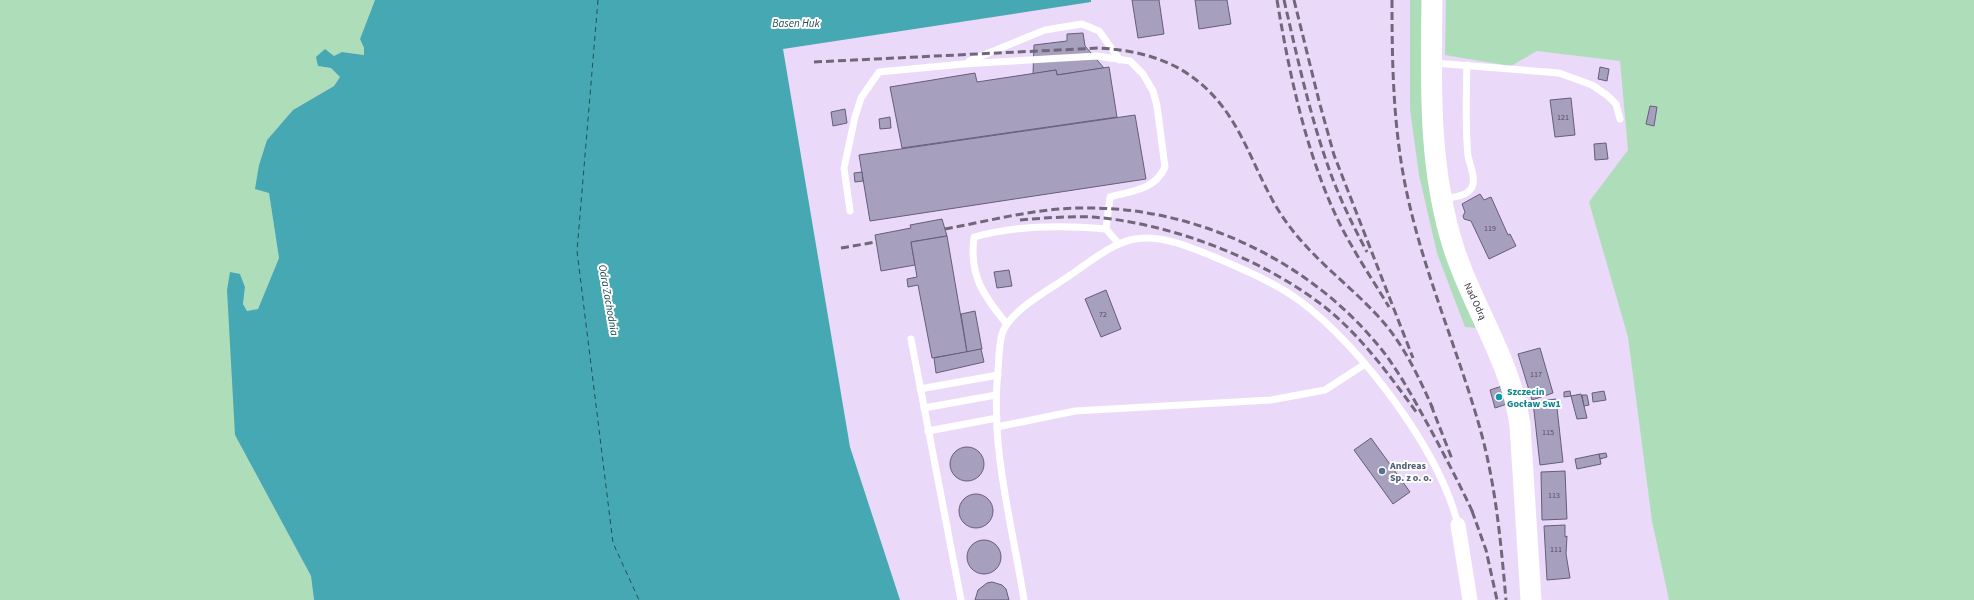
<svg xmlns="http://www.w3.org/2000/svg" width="1974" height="600" viewBox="0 0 1974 600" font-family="'Source Sans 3',sans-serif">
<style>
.green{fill:#aeddba}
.water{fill:#45a8b3}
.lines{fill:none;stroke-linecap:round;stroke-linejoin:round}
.ferry{stroke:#245055;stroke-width:1;stroke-dasharray:5 4;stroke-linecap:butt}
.building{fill:#a79fbe;stroke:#655e7a}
.lane{stroke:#fff;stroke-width:7}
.street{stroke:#fff;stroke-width:15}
.secondary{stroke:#fff;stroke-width:21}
.rail{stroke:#71677a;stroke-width:3;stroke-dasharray:8 4;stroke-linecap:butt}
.culture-dot{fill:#0f9aa8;stroke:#fff;stroke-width:1.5}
.service-dot{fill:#5c6f8a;stroke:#fff;stroke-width:1.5}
.labels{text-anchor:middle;stroke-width:4;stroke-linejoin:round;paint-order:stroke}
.number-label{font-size:8px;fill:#554e60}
.street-label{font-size:10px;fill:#3a3340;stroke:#fff}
.culture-label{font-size:10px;font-weight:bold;fill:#0d838f;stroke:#fff;text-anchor:start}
.service-label{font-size:10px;font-weight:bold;fill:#4e5e75;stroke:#fff;text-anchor:start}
.water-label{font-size:11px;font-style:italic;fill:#245055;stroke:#fff}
</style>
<rect width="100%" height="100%" fill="#ead9f8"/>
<g class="green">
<polygon points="0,0 375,0 360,39 364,48 364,55 342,52 318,66 331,68 340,77 334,86 293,110 267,140 259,165 269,193 279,258 258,309 247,311 243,304 245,287 240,274 235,435 311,576 314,600 0,600"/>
<polygon points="1410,0 1424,0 1424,65 1477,328 1465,327 1437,253 1419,175 1410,109"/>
<polygon points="1446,0 1974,0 1974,600 1669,600 1652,521 1628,337 1589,202 1628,150 1620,61 1537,51 1511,66 1445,55"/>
</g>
<polygon class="water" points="375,0 1091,0 1091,2 783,49 850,447 900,600 314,600 311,576 235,435 227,290 230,272 240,274 245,287 243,304 247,311 258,309 279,258 269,193 255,189 259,165 267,140 293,110 334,86 340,77 331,68 318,66 316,57 325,49 334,56 342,52 364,55 364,48 360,39"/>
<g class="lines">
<polyline class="ferry" points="598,0 577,251 613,543 639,600"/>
</g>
<g class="building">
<polygon points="1132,0 1159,0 1164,34 1138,38"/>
<polygon points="1195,0 1227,0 1231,24 1199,29"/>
<polygon points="1083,33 1085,46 1104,68 1057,75 1056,70 1033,74 1034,45 1067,41 1067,34"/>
<polygon points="1109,67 1117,117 902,148 890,87 975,73 977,82 1056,70 1057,75"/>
<polygon points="1600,67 1609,69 1607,81 1598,79"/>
<polygon points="1571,98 1575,135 1555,137 1550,100"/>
<polygon points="1650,106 1657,107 1654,126 1646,124"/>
<polygon points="845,109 847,123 833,126 831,112"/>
<polygon points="1135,115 1146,179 870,221 859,155"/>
<polygon points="890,117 891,128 880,129 879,119"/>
<polygon points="1606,143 1608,159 1595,160 1594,144"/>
<polygon points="862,172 863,181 855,182 854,173"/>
<polygon points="1480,194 1484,200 1491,197 1508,235 1510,234 1516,246 1489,259 1471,221 1464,219 1463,216 1465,212 1462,204"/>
<polygon points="942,219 947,236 911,242 915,265 881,271 875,235 911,228 910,225"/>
<polygon points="947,236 967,352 932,358 918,285 908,287 907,279 917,277 911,242"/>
<polygon points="1009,270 1012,286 997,288 994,272"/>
<polygon points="1106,290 1121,329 1101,337 1085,299"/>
<polygon points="975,311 982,349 967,352 961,314"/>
<polygon points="1540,348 1553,393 1532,400 1518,354"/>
<polygon points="981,349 984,362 936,373 934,358"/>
<polygon points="1502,386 1507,404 1495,408 1490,390"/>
<polygon points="1570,391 1571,396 1564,397 1564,392"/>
<polygon points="1604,391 1606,400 1593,402 1592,393"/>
<polygon points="1581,394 1587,418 1577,419 1571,396"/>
<polygon points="1582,395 1587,395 1589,405 1584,406"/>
<polygon points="1556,399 1563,462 1540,465 1533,402"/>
<polygon points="1371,438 1410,492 1393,504 1354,450"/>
<circle cx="967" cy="464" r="17"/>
<polygon points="1606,453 1607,457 1600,459 1599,454"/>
<polygon points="1599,454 1601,464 1577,469 1575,459"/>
<polygon points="1565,471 1567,519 1542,520 1541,472"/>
<circle cx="976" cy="511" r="17"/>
<polygon points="1565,525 1565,537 1567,536 1566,554 1570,578 1547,580 1544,526"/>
<circle cx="984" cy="557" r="17"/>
<polygon points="992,582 1002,585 1006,589 1009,600 975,600 978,590 987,583"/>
</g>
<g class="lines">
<g class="lane">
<polyline points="969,61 1045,30 1082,24 1099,31 1120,60"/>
<polyline points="1434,63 1559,73 1592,85 1608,96 1616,104 1620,119"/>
<path d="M1443 199C1452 197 1465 197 1471 189 1477 180 1470 166 1468 156 1465 125 1466 96 1467 65"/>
<path d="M850 211 844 168 855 117 861 98 879 72 963 64 1097 56 1130 61 1143 74 1153 91 1157 106 1165 167C1155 190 1132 191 1110 197L1106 229"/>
<path d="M1006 323C983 295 969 275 974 237 1016 225 1063 225 1106 229L1119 244"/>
<polyline points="911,339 961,600"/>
<polyline points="920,389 998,375"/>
<polyline points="924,408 996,395"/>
<polyline points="997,427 1075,411 1271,400 1325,390 1365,364"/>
<polyline points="928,431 997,418"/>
<path d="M1024 600C1012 523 990 448 998 370 999 358 999 345 1002 334 1009 311 1049 290 1069 276 1087 264 1108 246 1130 240 1157 233 1188 246 1212 256 1242 269 1274 282 1300 301 1361 346 1440 451 1458 525"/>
</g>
<polyline class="street" points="1458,525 1470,600"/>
<path class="secondary" d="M1432 0C1431 84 1428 168 1454 249 1474 310 1511 361 1520 425L1531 600"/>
<g class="rail">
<path d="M1277 0C1289 72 1305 149 1336 216 1351 248 1371 277 1389 307"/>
<path d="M1284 0C1297 56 1309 112 1328 166 1338 195 1352 224 1367 252"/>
<polyline points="1294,0 1319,101 1334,155 1413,358"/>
<path d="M1392 0C1392 62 1393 123 1405 184 1422 270 1458 349 1481 432 1496 487 1501 544 1506 600"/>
<path d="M814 62 1099 48C1136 50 1172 59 1200 83 1245 120 1254 178 1287 223 1312 258 1347 283 1376 314 1402 341 1418 375 1433 409"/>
<path d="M1020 220C1044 218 1068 216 1092 217 1171 223 1264 259 1326 308 1362 337 1390 376 1417 413"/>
<path d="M945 229C989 221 1037 208 1082 208 1196 206 1311 261 1382 350 1402 376 1417 405 1433 434 1447 460 1461 487 1474 515"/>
<polyline points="841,248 876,242"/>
<polyline points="1431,405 1452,459"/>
<polyline points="1472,511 1486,550 1497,600"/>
</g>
</g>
<circle class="culture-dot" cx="1499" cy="397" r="4"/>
<circle class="service-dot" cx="1382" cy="471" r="4"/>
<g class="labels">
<g class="number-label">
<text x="1563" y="120">121</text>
<text x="1490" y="231">119</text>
<text x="1103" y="317">72</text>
<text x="1536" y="377">117</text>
<text x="1548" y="435">115</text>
<text x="1554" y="498">113</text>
<text x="1556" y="552">111</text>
</g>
<g class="street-label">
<text transform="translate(1476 301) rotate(65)" y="4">Nad Odrą</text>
</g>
<g class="culture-label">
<text x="1507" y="395">Szczecin<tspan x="1507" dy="12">Gocław Sw1</tspan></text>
</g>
<g class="service-label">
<text x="1390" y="469">Andreas<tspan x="1390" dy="12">Sp. z o. o.</tspan></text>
</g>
<g class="water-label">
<text x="796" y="27">Basen Huk</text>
<text transform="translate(609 300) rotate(80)" y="4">Odra Zachodnia</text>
</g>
</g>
</svg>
